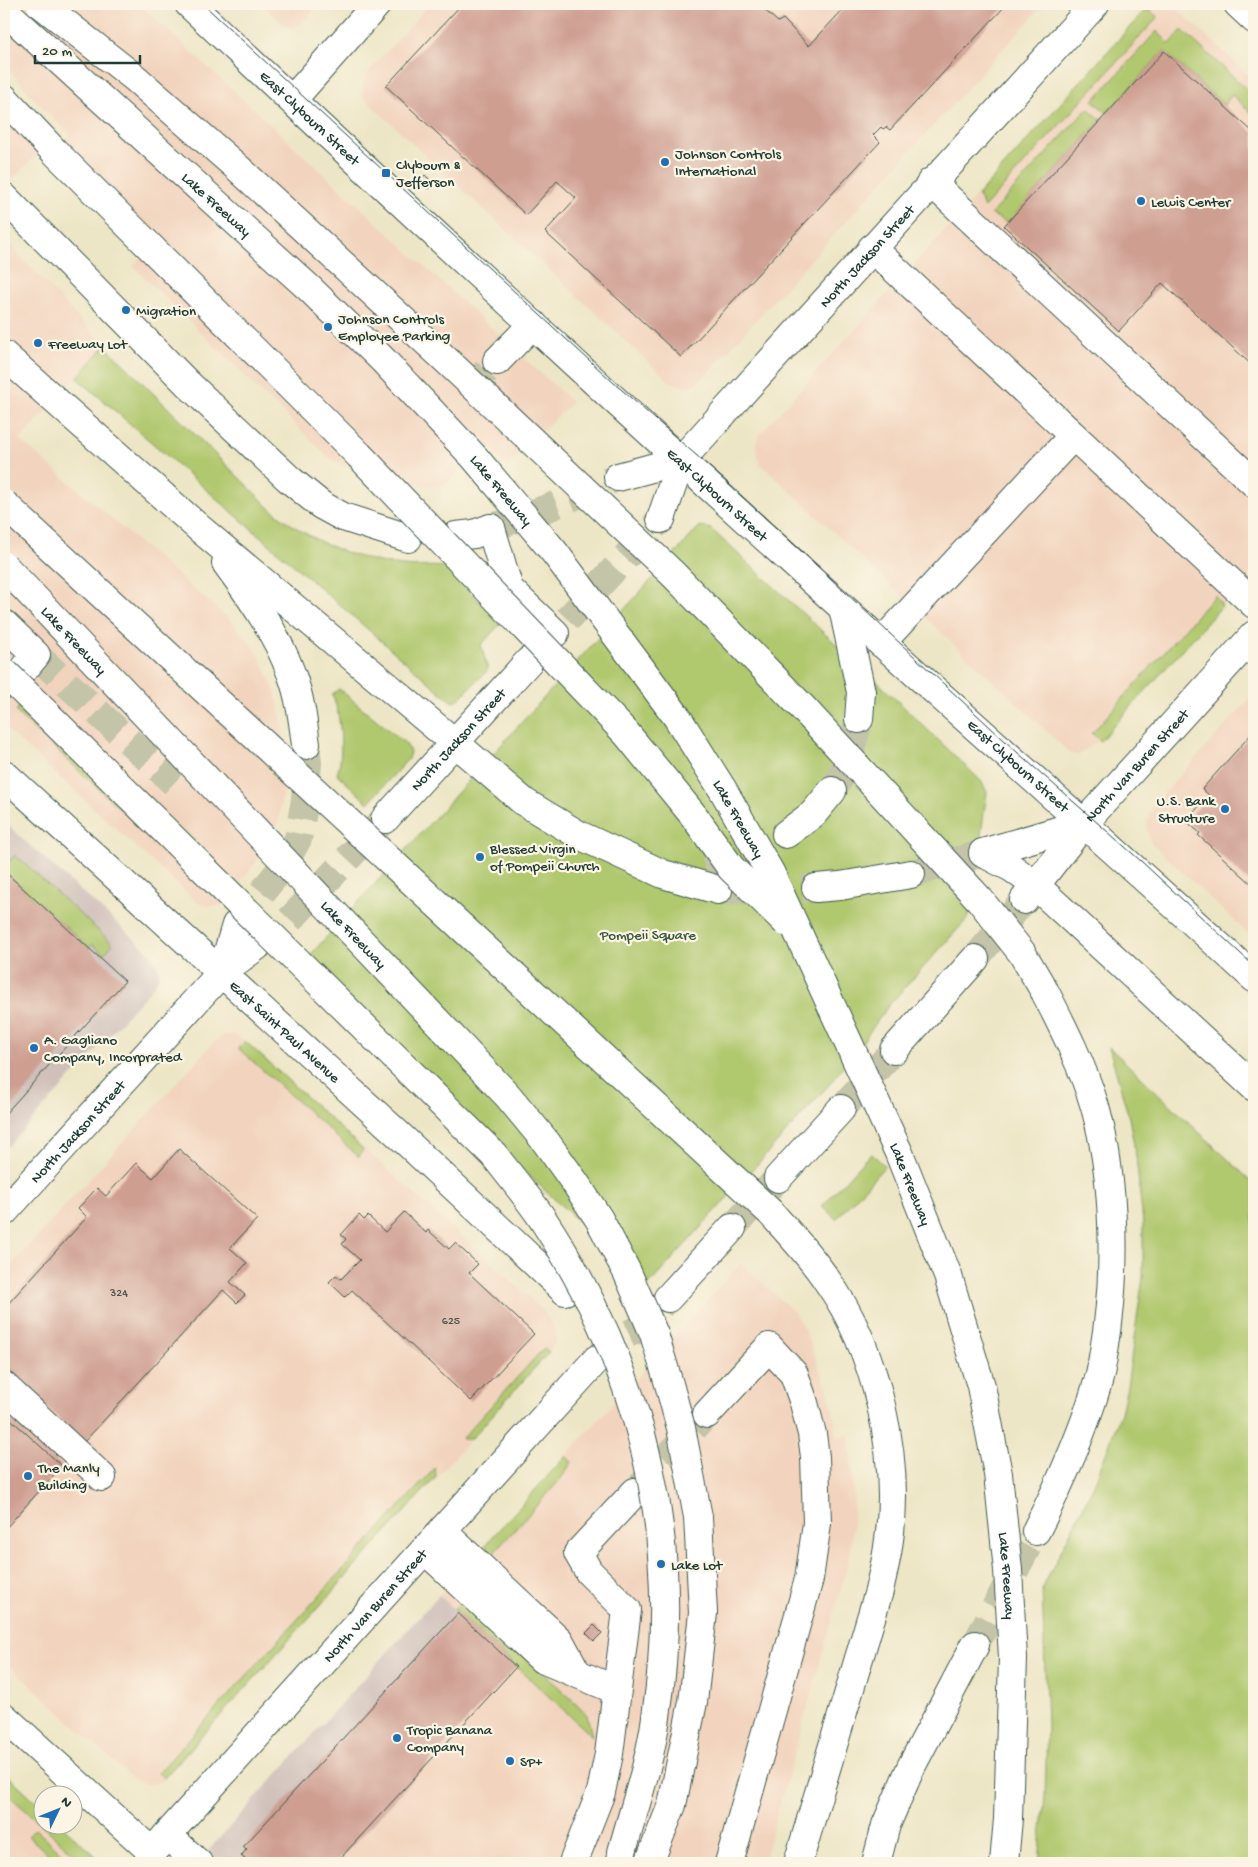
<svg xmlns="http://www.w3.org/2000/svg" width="1258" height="1867" viewBox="0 0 1258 1867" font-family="'Gochi Hand',sans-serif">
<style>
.built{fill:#f2d4be}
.industrial{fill:#cfc0ba}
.green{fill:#b0c86e;stroke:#688251}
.building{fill:#ce9e91}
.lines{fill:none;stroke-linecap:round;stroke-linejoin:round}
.minor-tunnel{stroke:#c4c4a9;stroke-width:28;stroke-dasharray:28 14;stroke-linecap:butt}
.major-tunnel{stroke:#c4c4a9;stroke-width:28;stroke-dasharray:28 14;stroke-linecap:butt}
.highway-tunnel{stroke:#c4c4a9;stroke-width:28;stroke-dasharray:28 14;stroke-linecap:butt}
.minor-casing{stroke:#3e564a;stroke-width:30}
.major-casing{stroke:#3e564a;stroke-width:30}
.highway-casing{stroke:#3e564a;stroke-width:30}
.minor{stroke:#fff;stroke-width:28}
.major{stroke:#fff;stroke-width:28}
.highway{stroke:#fff;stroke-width:28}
.tram{stroke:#1f3d34;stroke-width:1}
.highway-bridge-casing{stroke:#3e564a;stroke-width:30;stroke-linecap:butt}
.highway-bridge{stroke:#fff;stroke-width:28}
.poi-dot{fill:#1f6fb2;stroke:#fcf5e5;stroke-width:2}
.labels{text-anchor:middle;stroke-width:4.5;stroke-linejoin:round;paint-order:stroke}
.number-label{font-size:12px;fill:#4b554b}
.street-label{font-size:15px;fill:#1f3d34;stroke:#fcf5e5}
.poi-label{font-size:15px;fill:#1f3d34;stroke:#fcf5e5;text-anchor:start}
.park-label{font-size:15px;fill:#3c5940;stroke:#fcf5e5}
</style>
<rect width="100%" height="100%" fill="#fcf5e5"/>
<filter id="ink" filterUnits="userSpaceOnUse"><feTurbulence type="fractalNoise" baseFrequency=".02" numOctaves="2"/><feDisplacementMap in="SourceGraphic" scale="10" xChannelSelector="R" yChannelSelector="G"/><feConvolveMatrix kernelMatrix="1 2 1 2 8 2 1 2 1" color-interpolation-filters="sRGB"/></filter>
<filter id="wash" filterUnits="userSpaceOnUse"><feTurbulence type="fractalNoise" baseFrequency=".0096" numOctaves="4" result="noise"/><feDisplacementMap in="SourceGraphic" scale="20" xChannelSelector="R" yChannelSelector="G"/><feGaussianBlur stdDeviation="1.12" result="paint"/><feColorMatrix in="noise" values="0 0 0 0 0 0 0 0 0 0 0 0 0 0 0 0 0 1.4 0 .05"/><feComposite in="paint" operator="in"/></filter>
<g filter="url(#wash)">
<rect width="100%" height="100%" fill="#ede6c6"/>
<g class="built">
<polygon points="4,4 139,4 572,402 507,466 484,442 445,485 431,486 413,484 356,471 341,465 325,454 133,266 158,239 62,143 70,134 38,103 4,64"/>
<polygon points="261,4 320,4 305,20 294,28 287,27"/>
<polygon points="430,4 1044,4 704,377 697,383 685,387 669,381 369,103 362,94 364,79 370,70"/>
<polygon points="1155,4 1169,4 1176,8 1254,80 1254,570 1101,739 1077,756 1069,752 760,463 757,455 756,444 759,435 1146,9"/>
<polygon points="4,114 42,150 4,187"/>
<polygon points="4,239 105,346 20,440 231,621 255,649 261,659 275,692 282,722 285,753 283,790 278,824 265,849 250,870 219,906 205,906 197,902 4,727"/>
<polygon points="1254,694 1254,939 1151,843 1147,830 1147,822 1152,807"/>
<polygon points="224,1035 235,1035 245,1041 543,1310 553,1326 556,1340 549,1352 484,1425 163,1781 156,1783 147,1784 134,1780 4,1661 4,1273 213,1043"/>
<polygon points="741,1263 793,1311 804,1329 827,1387 834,1414 837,1437 849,1435 854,1499 853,1527 847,1568 763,1863 336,1863 516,1667 439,1595"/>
<polygon points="4,1772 42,1807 42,1824 61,1825 104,1863 4,1863"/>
</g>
<g class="industrial">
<polygon points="4,822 150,953 158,967 159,975 154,986 4,1151"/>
<polygon points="439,1595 516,1667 336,1863 217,1863 206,1853"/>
</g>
<g class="green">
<polygon points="1146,9 1158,17 984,208 978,195"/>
<polygon points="1182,30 1254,96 1254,115 1232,95 1224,105 1164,51 1107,113 1093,101 1157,31 1170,44"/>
<polygon points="1088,108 1101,120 1007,223 991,214"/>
<path d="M105 346 270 508C307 540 354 560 403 566 417 568 431 565 445 567L501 623 481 645 488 670 457 701 452 702 77 378Z"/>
<polygon points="700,526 711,529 885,689 981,781 987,792 969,917 889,1005 861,1044 828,1086 648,1286 304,967 304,962"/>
<polygon points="1215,595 1222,606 1100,741 1092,733"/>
<path d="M339 689 406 744 410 752 408 759 368 803 337 774C344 756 341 712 332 694Z"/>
<polygon points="19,706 178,853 173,858 16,712"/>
<polygon points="15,855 113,944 104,954 92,944 89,948 4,871 4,868"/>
<polygon points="245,1041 363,1149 359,1157 238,1048"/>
<polygon points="1109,1047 1254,1184 1254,1863 1039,1863 1045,1797 1047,1724 1042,1589 1094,1485 1121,1413 1127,1386 1143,1277 1143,1224 1136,1156 1129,1118"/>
<polygon points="871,1153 885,1166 836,1219 822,1206"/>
<polygon points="544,1348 549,1352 471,1439 461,1439"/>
<polygon points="566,1456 572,1462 560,1480 490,1557 486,1544"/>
<polygon points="435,1468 436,1477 164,1778 158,1773"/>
<polygon points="463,1599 579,1706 587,1715 592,1736 458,1613 454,1609"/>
<polygon points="4,1772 42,1807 42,1824 61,1825 104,1863 84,1863 4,1791"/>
<polygon points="35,1829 73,1863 58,1863 28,1836"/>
</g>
<g id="blocks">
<g class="building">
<polygon points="462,4 758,4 778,22 783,19 809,46 848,4 1007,4 890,130 886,127 883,129 881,127 873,135 880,142 681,357 545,232 576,198 566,189 557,181 526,215 386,86"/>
<polygon points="1164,51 1254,133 1254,367 1162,283 1119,331 1004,226"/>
<polygon points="425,175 433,183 428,189 420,181"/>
<polygon points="1254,731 1254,886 1198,835 1200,833 1186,821 1209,795 1202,789"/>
<polygon points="4,871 125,981 4,1115"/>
<polygon points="179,1149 257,1219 230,1248 247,1263 230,1282 245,1295 237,1303 223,1290 84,1442 4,1368 4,1308 87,1217 78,1208 97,1188 106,1196 136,1163 153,1178"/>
<polygon points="404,1212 426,1233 428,1230 449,1249 455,1243 478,1264 469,1273 534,1334 471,1401 352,1290 345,1297 329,1282 336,1275 341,1279 360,1260 342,1244 346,1239 341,1235 359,1215 364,1220 368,1216 385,1232"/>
<polygon points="4,1413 62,1466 4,1530"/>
<polygon points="458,1613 516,1667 336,1863 241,1863 245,1859 241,1856 247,1849 243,1847"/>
<polygon points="594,1625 602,1633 594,1641 586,1633"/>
</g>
</g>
</g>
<g filter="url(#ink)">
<use href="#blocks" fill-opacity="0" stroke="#3e564a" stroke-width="1"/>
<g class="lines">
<g class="minor-tunnel">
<polyline points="467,391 497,361"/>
<polyline points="539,650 661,519"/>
<polyline points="36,655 174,783"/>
<polyline points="257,946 286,924 382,822"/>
<polyline points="975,959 1024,900"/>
<polyline points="841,1109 894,1050"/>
<polyline points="732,1228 778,1178"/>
<polyline points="597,1359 614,1339 640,1329 663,1303"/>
<polyline points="637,1490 707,1414"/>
</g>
<g class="major-tunnel">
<path d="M832 791C847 769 853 744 859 719"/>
<polyline points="706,872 750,857 786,834"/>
<polyline points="911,874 983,853"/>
<polyline points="718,890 779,890 816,888"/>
</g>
<g class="highway-tunnel">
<polyline points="491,528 553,506 618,477"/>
<polyline points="236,925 283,866 298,839 305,800 308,763 306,745"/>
<polyline points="975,1645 1036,1531"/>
</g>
<defs>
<g id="minor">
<polyline points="292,100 377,4"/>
<polyline points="931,182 1254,483"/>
<polyline points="872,248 1254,604"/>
<polyline points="497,361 533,324"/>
<polyline points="661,519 681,460"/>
<polyline points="491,528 509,589 555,633"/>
<polyline points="4,624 36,655 26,667"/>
<polyline points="881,643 1073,436"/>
<path id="s1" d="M4 774 400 1136 565 1291"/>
<path id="s2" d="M385 819 529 661"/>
<polyline points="1024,900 1084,823"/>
<polyline points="894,1050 975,959"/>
<polyline points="778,1178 841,1109"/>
<path id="s3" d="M4 1212 222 972 257 946"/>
<polyline points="668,1298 732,1228"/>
<polyline points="4,1386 102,1477"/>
<polyline points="707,1414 769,1347 794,1374 804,1403 812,1434 815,1457 817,1523 809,1579 729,1863"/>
<polyline points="442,1531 559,1640 577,1673"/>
<polyline points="425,1550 542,1659 616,1690"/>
<polyline points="4,1717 152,1852"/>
<polyline points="167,1835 198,1863"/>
<path id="s4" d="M148 1863 152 1852 167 1835 597 1359"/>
<polyline points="573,1863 601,1792 609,1754 627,1610 589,1572 578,1553 635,1492"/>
</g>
<g id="major">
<path id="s5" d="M189 4C418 219 648 433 882 643 1006 755 1132 865 1254 978"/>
<polyline points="1238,4 1254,19"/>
<path id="s6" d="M681 460 1095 4"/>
<polyline points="843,608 861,692 859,719"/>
<polyline points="455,743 524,802 579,835 663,874 718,890"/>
<path id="s7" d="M1084 823 1254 635"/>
<polyline points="786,834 813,814 832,791"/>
<polyline points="983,853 1012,868 1035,885 1254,1087"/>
<polyline points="983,853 1084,823"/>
<polyline points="816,888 840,886 911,874"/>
</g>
<g id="highway">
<polyline points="4,98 54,151 359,455"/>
<polyline points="4,197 187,383 289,479 321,505 343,517 408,538"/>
<polyline points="4,355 199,528 455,743"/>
<polyline points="618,477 681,460"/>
<polyline points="456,536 474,534 491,528"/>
<path d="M226 563C251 597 277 634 291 673 300 696 303 721 306 745"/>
<polyline points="222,972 236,925"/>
<path d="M770 1212C790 1234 810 1255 826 1279 877 1350 902 1460 888 1547 886 1562 882 1576 879 1591L798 1863"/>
<path d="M1036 1531C1060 1484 1082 1436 1097 1385 1101 1374 1102 1362 1104 1351 1117 1275 1116 1182 1095 1107 1083 1067 1064 1029 1045 992"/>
<polyline points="876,1863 886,1825 911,1767 975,1645"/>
</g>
</defs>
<use href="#minor" class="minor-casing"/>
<use href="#major" class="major-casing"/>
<use href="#highway" class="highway-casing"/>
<use href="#minor" class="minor"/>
<use href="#major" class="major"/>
<use href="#highway" class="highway"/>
<g class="tram">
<polyline points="203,4 491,270 614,383 729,484 1018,753 1141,861 1254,966"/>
<polyline points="1245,4 1254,12"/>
</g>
<defs>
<g id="highway-bridge">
<polyline points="41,4 135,78 239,169 444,358 674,575 802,707 980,900 1022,953 1045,992"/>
<path id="s8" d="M4 10 310 289 382 359 475 458 555 553 677 717 723 790 771 874 899 1153 948 1276 981 1386 998 1474 1008 1570 1013 1658 1008 1819 1004 1863"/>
<polyline points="359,455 626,733 694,816 731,868 786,922"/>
<polyline points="4,504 770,1212"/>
<path id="s9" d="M4 566 508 1096 546 1142 576 1184 599 1219 627 1272 654 1334 669 1384 681 1428 698 1517 703 1613 693 1702 672 1805 649 1863"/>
<path d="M4 672 494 1155C510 1176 527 1196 542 1218 642 1370 683 1537 656 1717 650 1763 634 1808 622 1852L621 1863"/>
</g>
</defs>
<use href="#highway-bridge" class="highway-bridge-casing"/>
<use href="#highway-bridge" class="highway-bridge"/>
</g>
</g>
<g class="poi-dot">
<circle cx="665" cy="162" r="5"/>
<rect x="381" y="168" width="10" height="10" rx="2.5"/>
<circle cx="1141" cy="201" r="5"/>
<circle cx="126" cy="310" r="5"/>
<circle cx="328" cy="327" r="5"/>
<circle cx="38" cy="343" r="5"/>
<circle cx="1225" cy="809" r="5"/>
<circle cx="480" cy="857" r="5"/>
<circle cx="34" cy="1048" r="5"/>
<circle cx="28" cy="1476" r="5"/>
<circle cx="661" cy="1564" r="5"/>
<circle cx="397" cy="1738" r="5"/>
<circle cx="510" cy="1761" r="5"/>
</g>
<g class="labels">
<g class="number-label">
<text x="119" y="1296">324</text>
<text x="451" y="1324">625</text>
</g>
<g class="street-label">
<text dy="5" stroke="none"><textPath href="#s5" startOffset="166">East Clybourn Street</textPath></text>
<text dy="5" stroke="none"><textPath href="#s8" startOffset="288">Lake Freeway</textPath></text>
<text dy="5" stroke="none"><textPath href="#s6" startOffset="276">North Jackson Street</textPath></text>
<text dy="5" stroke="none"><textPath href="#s8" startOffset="692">Lake Freeway</textPath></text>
<text dy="5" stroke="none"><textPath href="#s5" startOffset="721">East Clybourn Street</textPath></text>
<text dy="5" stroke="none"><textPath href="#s9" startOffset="102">Lake Freeway</textPath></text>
<text dy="5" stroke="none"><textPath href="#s2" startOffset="108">North Jackson Street</textPath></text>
<text dy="5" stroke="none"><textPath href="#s7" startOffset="78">North Van Buren Street</textPath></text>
<text dy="5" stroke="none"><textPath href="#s5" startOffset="1126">East Clybourn Street</textPath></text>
<text dy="5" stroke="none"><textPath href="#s8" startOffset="1098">Lake Freeway</textPath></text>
<text dy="5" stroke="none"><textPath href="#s9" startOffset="508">Lake Freeway</textPath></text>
<text dy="5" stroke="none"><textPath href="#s1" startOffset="381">East Saint Paul Avenue</textPath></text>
<text dy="5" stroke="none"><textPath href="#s3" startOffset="109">North Jackson Street</textPath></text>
<text dy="5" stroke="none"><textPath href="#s8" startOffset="1502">Lake Freeway</textPath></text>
<text dy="5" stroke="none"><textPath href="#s8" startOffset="1908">Lake Freeway</textPath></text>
<text dy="5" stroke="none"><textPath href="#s4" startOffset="344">North Van Buren Street</textPath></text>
</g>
<g class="poi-label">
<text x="675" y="158">Johnson Controls<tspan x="675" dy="17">International</tspan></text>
<text x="396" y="169">Clybourn &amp;<tspan x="396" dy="17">Jefferson</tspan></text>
<text x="1151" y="206">Lewis Center</text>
<text x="136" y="315">Migration</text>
<text x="338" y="323">Johnson Controls<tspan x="338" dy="17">Employee Parking</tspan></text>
<text x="48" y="348">Freeway Lot</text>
<text x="1215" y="805" text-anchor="end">U.S. Bank<tspan x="1215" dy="17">Structure</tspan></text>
<text x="490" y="853">Blessed Virgin<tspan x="490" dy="17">of Pompeii Church</tspan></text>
<text x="44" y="1044">A. Gagliano<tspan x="44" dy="17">Company, Incorprated</tspan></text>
<text x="38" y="1472">The Manly<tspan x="38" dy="17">Building</tspan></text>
<text x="671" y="1569">Lake Lot</text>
<text x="407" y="1734">Tropic Banana<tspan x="407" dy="17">Company</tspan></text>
<text x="520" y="1766">SP+</text>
</g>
<g class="park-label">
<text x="648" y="939">Pompeii Square</text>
</g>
</g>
<rect width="1258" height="1867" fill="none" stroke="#fcf5e5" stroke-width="20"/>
<g transform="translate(58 1810) rotate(47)"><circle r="24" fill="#fcf5e5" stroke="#a4ab9e"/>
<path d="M0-4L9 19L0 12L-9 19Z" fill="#1f6fb2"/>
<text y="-8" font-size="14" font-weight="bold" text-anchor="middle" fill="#1f3d34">N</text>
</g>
<path d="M35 55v8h105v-8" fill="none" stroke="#1f3d34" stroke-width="2.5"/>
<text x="42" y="55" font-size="15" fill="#1f3d34" stroke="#fcf5e5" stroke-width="4" paint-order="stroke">20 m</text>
</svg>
